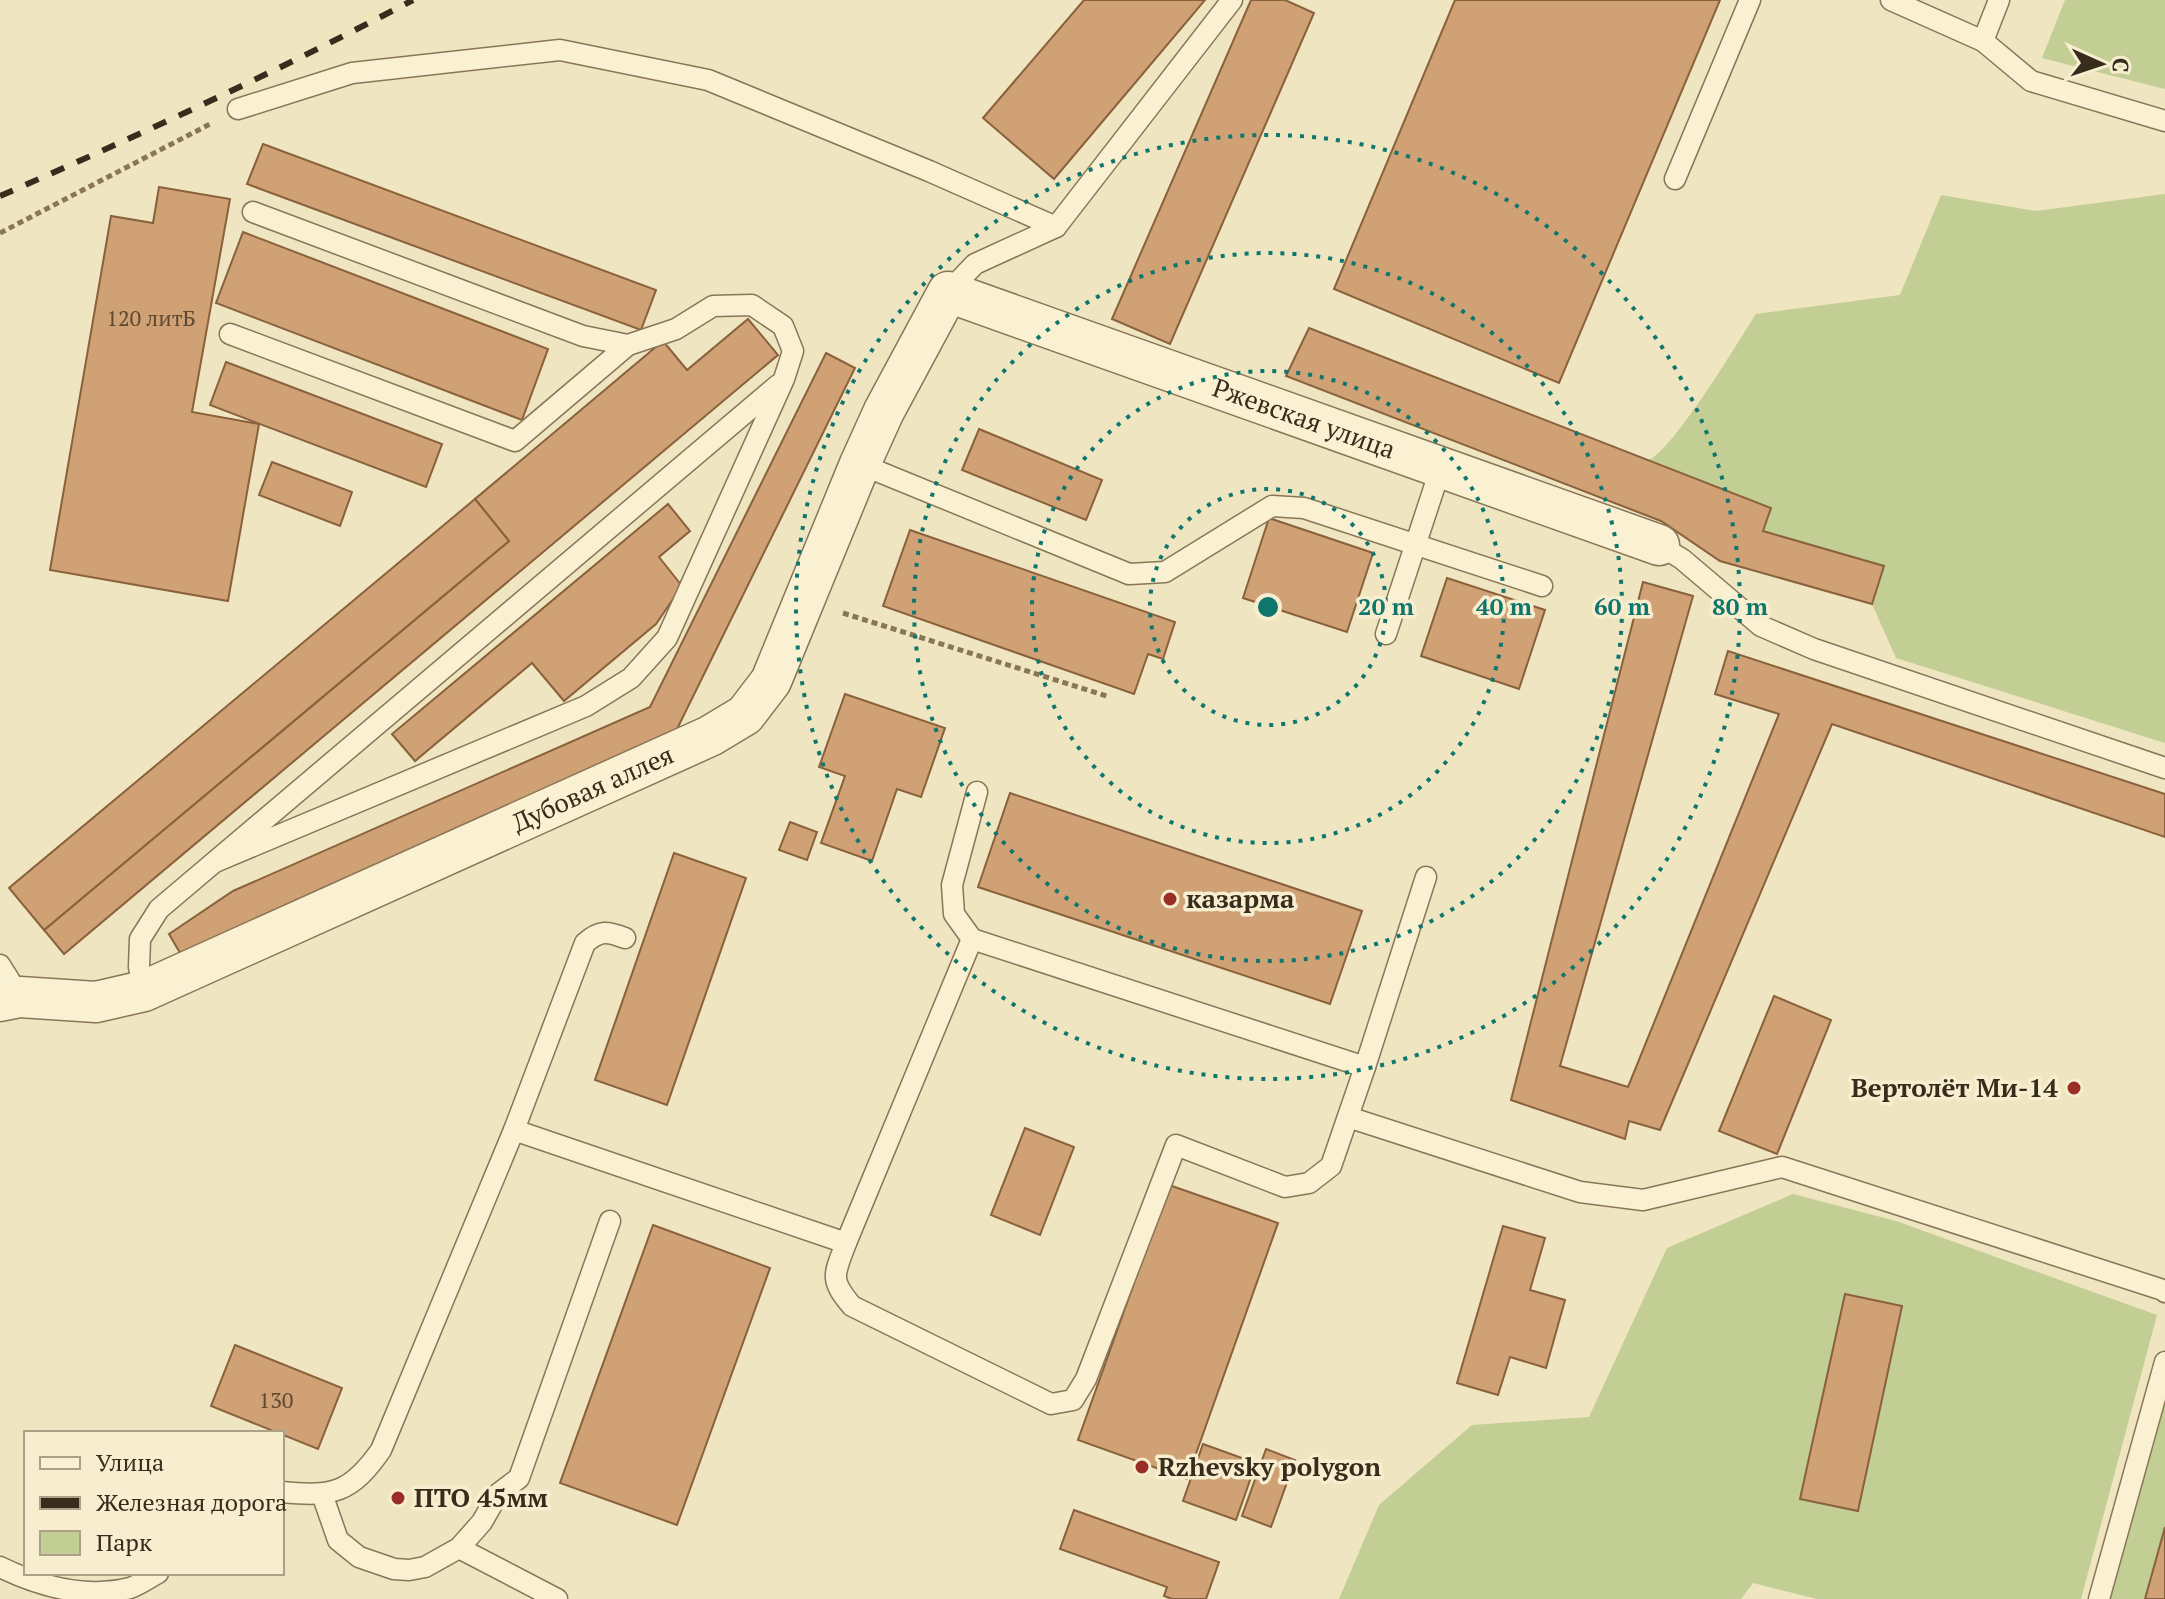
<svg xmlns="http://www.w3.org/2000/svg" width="2165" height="1599" viewBox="0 0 2165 1599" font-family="'PT Serif',serif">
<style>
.green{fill:#c2ce94}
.building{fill:#cfa174;stroke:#89613c;stroke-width:2}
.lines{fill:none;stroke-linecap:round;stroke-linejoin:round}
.service-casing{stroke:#897657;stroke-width:23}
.minor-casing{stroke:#897657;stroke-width:43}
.path{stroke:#897657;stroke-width:5;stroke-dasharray:6 4;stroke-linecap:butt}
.service{stroke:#faf1d3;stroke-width:20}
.minor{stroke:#faf1d3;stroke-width:40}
.rail{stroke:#382c1c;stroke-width:6;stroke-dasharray:14 14;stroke-linecap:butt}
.ring{fill:none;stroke:#0f766e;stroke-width:4;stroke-dasharray:4 8}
.poi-dot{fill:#9a2d25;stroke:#f7eed0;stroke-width:3}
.labels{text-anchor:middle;stroke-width:7;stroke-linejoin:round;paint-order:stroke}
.number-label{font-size:22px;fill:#5e4932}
.street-label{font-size:26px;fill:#382c1c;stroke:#f7eed0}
.poi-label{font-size:26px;font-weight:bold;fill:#382c1c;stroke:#f7eed0;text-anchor:start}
.centre{fill:#0f766e;stroke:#f7eed0;stroke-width:4}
.ring-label{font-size:24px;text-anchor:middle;font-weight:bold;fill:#0f766e;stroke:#f7eed0;stroke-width:7;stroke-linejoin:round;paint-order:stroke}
</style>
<rect width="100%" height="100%" fill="#efe5c0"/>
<g class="green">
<polygon points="2065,0 2165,0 2165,89 2042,58"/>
<path d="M2165 194V743L1896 658 1872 604 1884 566 1763 531 1771 508 1649 460C1676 446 1736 345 1756 314L1900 295 1941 195 2036 211Z"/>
<polygon points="1793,1194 1896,1221 2157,1315 2081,1599 1817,1599 1753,1583 1741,1599 1339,1599 1379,1505 1472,1425 1589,1417 1667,1248"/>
<polygon points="2165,1386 2165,1527 2145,1599 2107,1599"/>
</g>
<g class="building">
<polygon points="1084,0 1205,0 1054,179 983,118"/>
<polygon points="1251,0 1285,0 1314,13 1170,344 1112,319"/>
<polygon points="1455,0 1720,0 1559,383 1334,289"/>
<polygon points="263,144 656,290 641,330 247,184"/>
<polygon points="159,187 230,199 192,412 259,424 228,601 50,570 111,216 153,223"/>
<polygon points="243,232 548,349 522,420 216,303"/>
<polygon points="748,319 778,355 64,954 44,930 509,541 475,499 663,341 687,370"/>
<polygon points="1309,328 1771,508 1763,531 1884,566 1872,604 1720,561 1661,521 1286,376"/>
<polygon points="826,353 855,368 677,729 183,958 169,934 233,891 650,707"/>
<polygon points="226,362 442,444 426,487 210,405"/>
<polygon points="979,429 1102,480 1086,520 962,470"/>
<polygon points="272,462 352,492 340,526 259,495"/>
<polygon points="475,499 509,541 44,930 9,888"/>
<polygon points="668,504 690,531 659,557 682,586 656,624 564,701 532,663 415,761 392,734"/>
<polygon points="1269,518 1373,553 1347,632 1243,598"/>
<polygon points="910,530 1175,622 1163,659 1148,654 1134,694 883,606"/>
<polygon points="1447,578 1545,610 1519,689 1421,656"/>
<polygon points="1643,582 1693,596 1560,1066 1628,1087 1779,714 1715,694 1728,651 2165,794 2165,837 1832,724 1660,1130 1629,1121 1625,1139 1511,1100"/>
<polygon points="845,694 945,728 921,797 897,789 872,861 821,843 845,776 819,767"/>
<polygon points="1010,793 1362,911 1330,1004 978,887"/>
<polygon points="790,822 817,832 807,860 779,850"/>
<polygon points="674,853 746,878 667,1105 595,1080"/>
<polygon points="1774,996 1831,1020 1777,1154 1719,1131"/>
<polygon points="1025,1128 1074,1147 1040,1235 991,1215"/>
<polygon points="1169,1185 1278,1223 1187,1479 1078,1440"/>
<polygon points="653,1225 770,1268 677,1525 560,1483"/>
<polygon points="1503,1226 1545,1238 1530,1290 1565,1300 1546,1368 1510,1357 1498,1395 1457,1383"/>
<polygon points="1845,1294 1902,1306 1858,1511 1800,1499"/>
<polygon points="235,1345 342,1388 318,1449 211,1406"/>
<polygon points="1203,1444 1256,1463 1236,1520 1183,1501"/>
<polygon points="1266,1449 1295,1460 1271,1527 1242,1516"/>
<polygon points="1074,1510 1219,1562 1206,1599 1172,1599 1164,1596 1167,1587 1060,1549"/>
<polygon points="2165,1527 2165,1599 2145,1599"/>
</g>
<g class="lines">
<defs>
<g id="service">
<polyline points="1891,0 1983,41 1999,0"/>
<polyline points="1983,41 2031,81 2165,121"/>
<polyline points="238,109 352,73 560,50 708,80 929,171 1056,227"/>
<polyline points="1675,179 1750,0"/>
<polyline points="253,212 583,336 628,345"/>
<polyline points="948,292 975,264 1056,227 1232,0"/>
<polyline points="860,464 1129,574 1165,572 1272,506 1304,508 1542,586"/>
<polyline points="1659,545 1682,559 1761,626 1814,649 2165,768"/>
<polyline points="1386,634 1441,467"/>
<polyline points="977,792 952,885 954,914 972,939 1365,1067"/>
<polyline points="215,862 586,706 631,678 667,638 784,379 793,351 783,326 752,305 713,306 676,329 628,345 515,441 230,334"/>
<polyline points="0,965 20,997"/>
<polyline points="144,991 139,967 140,939 159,909 778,385"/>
<polyline points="1348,1117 1580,1192 1643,1200 1782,1167 2163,1290 2165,1292"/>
<path d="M514 1130 585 943C600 930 607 931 625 938"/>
<path d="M846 1243C834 1275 829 1279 852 1306L1051 1404 1073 1400 1086 1379 1176 1145 1285 1187 1309 1183 1331 1166 1365 1067 1426 877"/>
<path d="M282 1492C333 1497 351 1493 381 1450L514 1130 846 1243 972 939"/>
<polyline points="322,1494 338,1540 359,1557 394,1569 409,1570 425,1567 459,1548 482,1522 498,1494 519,1478 610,1221"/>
<polyline points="459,1548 557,1599"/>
<path d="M0 1567C39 1586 86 1599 130 1588 139 1585 149 1578 158 1573"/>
<polyline points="2099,1599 2165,1362"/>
</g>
<g id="minor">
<path id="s1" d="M0 1001 20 997 96 1002 144 991 710 736 745 715 771 681 860 464 884 411 948 292 1659 545"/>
</g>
</defs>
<use href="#service" class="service-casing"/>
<use href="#minor" class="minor-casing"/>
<g class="path">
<polyline points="0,233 212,123"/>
<polyline points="843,613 1110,697"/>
</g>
<use href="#service" class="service"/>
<use href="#minor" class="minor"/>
<path class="rail" d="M0 196C140 135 278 71 413 0"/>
</g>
<g class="ring">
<circle cx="1268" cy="607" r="118"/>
<circle cx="1268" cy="607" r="236"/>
<circle cx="1268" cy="607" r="354"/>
<circle cx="1268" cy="607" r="472"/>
</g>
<g class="poi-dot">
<circle cx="1170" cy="899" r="8"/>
<circle cx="2074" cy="1088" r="8"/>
<circle cx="1142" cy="1467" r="8"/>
<circle cx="398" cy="1498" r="8"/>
</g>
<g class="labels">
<g class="number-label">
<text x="151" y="326">120 литБ</text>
<text x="276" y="1408">130</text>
</g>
<g class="street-label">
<text dy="9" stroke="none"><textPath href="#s1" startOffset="1656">Ржевская улица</textPath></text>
<text dy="9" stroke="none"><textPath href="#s1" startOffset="638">Дубовая аллея</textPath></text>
</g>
<g class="poi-label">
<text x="1186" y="908">казарма</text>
<text x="2058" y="1097" text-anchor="end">Вертолёт Ми-14</text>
<text x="1158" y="1476">Rzhevsky polygon</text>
<text x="414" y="1507">ПТО 45мм</text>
</g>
</g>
<circle cx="1268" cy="607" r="12" class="centre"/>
<g class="ring-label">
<text x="1386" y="615">20 m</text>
<text x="1504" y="615">40 m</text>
<text x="1622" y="615">60 m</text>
<text x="1740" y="615">80 m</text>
</g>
<rect x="24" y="1431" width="260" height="144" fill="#f7eed0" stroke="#aba088" stroke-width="2"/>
<rect x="40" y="1457" width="40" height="12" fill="#faf1d3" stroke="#aba088" stroke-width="2"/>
<text x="96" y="1471" font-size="24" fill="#382c1c">Улица</text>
<rect x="40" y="1497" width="40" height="12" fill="#382c1c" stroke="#aba088" stroke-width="2"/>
<text x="96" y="1511" font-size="24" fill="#382c1c">Железная дорога</text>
<rect x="40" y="1531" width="40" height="24" fill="#c2ce94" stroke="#aba088" stroke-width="2"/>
<text x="96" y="1551" font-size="24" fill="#382c1c">Парк</text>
<g transform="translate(2101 64) rotate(93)" stroke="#f7eed0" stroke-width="6" paint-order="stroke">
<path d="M0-6L14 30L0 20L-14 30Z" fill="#382c1c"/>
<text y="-12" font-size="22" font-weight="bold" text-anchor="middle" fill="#382c1c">С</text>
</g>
</svg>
